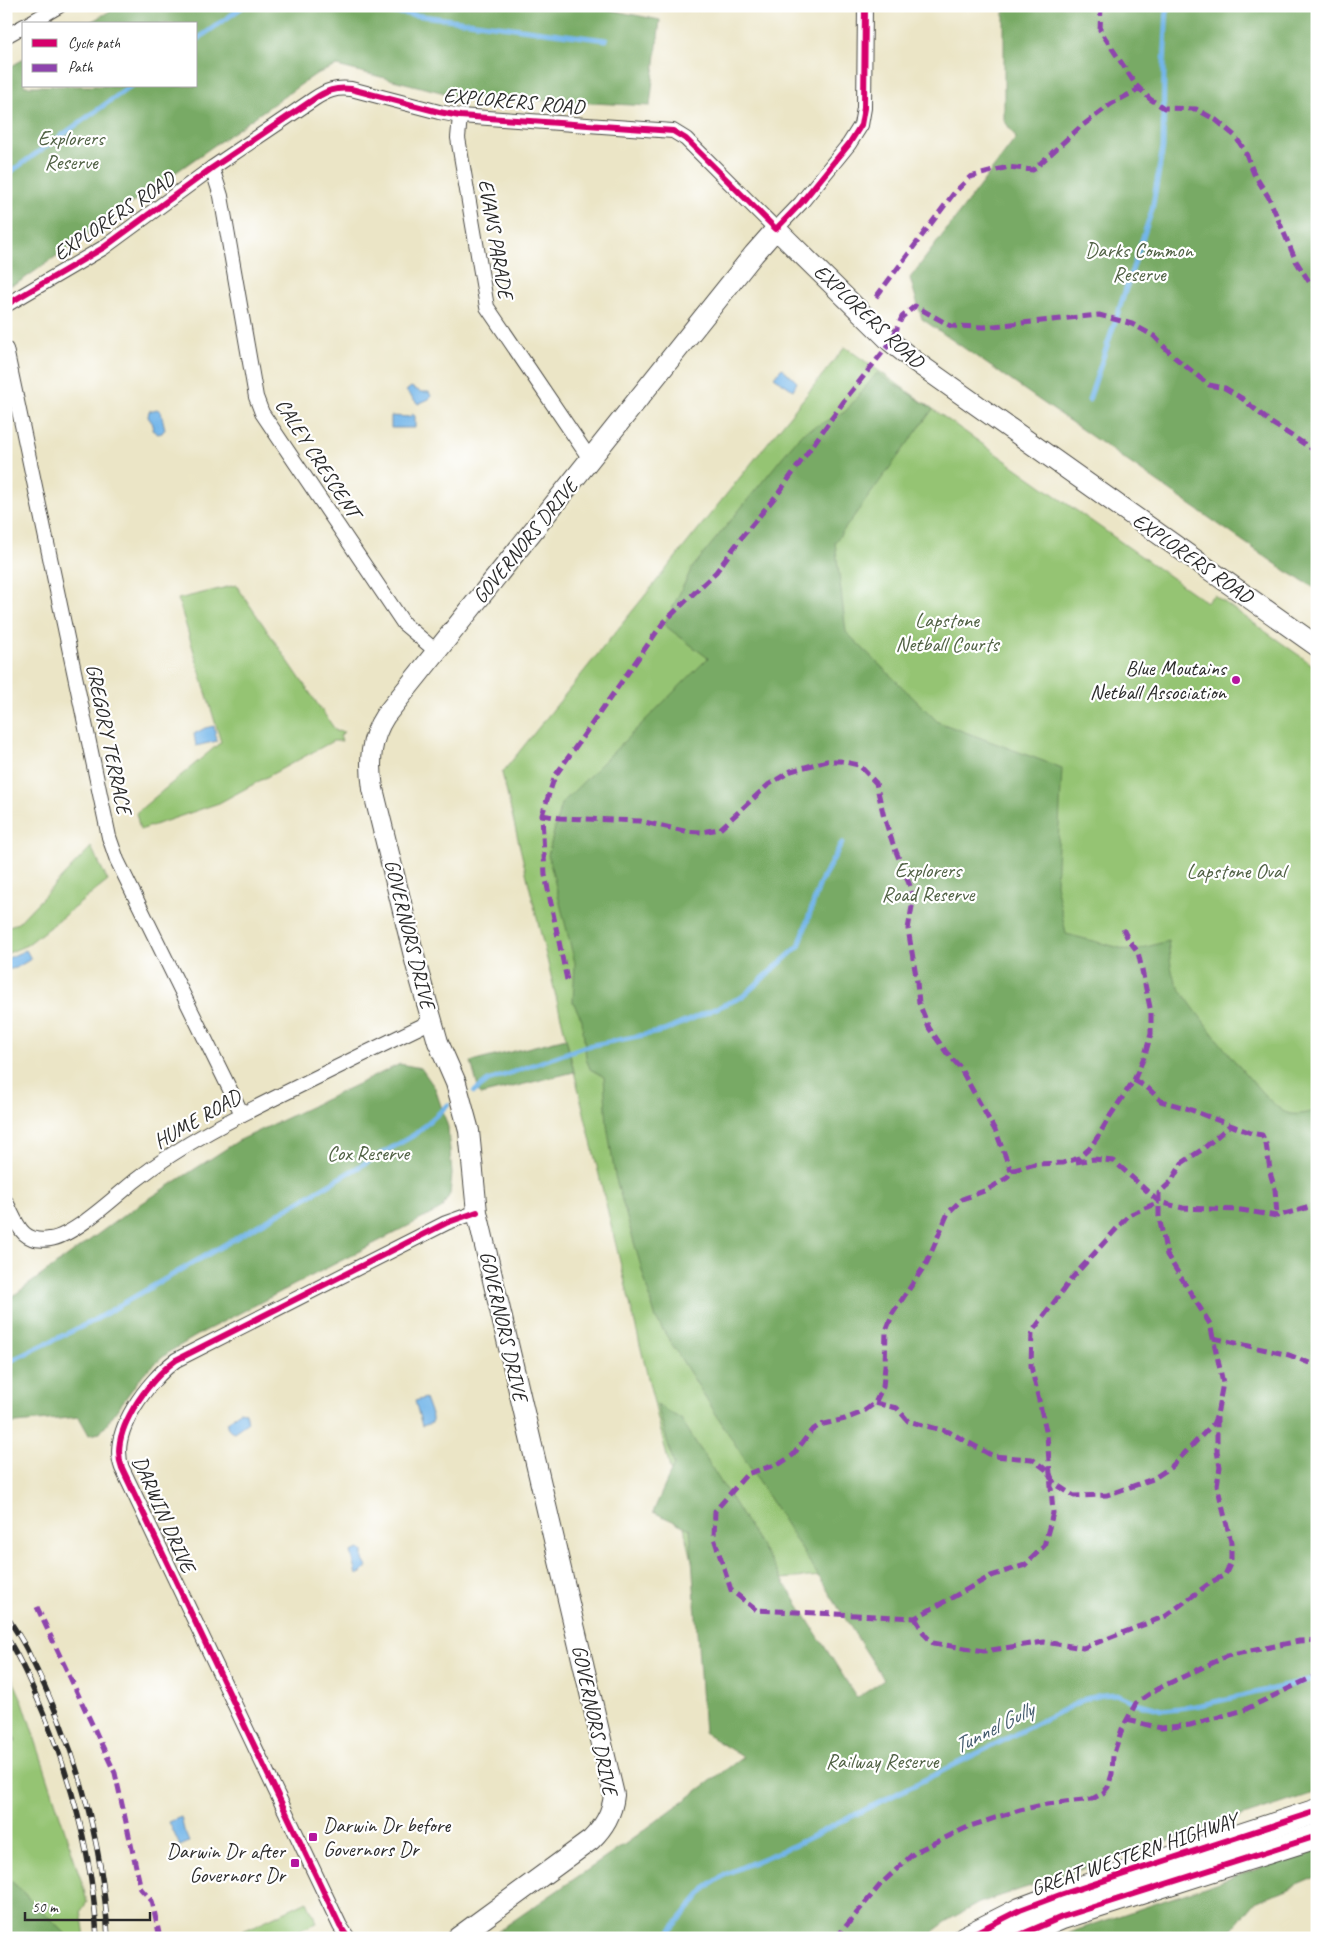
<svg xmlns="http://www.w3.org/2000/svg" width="1323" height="1944" viewBox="0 0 1323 1944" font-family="Caveat,sans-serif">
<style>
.green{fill:#95c473;stroke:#60784f}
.forest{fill:#78aa65;stroke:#526a48}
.water{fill:#73b6e9;stroke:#4f708a}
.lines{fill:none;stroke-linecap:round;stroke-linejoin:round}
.stream{stroke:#73b6e9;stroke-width:5}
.minor-casing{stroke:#484742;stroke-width:16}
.secondary-casing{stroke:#484742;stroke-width:22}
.trunk-casing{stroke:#484742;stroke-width:26}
.minor{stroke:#fff;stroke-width:14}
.secondary{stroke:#fff;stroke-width:20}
.trunk{stroke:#fff;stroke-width:24}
.rail-casing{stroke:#2b2b2b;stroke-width:5.5}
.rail{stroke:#fff;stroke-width:4;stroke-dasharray:11;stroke-linecap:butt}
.quiet{stroke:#8e44ad;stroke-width:5;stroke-dasharray:10 5;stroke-linecap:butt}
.cycleway-casing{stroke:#fff;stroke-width:9}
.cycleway{stroke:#d6006c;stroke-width:6}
.poi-dot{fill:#b5179e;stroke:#fff;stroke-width:2}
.labels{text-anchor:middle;stroke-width:4.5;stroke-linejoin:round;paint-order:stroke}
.street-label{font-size:21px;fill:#2b2b2b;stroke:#fff}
.park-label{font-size:21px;fill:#506144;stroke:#fff}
.poi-label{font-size:21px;fill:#2b2b2b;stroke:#fff;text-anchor:end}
.water-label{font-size:22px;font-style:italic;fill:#445c6e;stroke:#fff}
</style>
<rect width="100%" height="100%" fill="#fff"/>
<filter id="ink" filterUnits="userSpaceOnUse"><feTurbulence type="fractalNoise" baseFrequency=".02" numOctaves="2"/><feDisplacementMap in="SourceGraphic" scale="10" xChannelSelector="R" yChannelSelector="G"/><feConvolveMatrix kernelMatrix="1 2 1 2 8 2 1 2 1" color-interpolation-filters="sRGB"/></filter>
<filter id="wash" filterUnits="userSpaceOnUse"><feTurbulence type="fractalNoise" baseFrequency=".0096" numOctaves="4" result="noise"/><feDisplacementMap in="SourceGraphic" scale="20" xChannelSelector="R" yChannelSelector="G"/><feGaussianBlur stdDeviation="1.12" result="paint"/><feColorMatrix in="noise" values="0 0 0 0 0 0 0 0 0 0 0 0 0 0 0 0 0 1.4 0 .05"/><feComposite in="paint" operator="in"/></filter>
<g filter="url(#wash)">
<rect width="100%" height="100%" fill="#ebe5c6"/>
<g class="green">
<polygon points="845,347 1206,602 1214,595 1317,668 1315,695 1317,697 1317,1284 1060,1559 698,1585 502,773"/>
<polygon points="236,585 336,731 344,732 340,736 342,741 333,741 219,803 140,830 136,813 221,742 178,599"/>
<polygon points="91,847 108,881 27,945 6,954 6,927 18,923"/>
<polygon points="6,1665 23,1702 83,1886 87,1902 81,1911 85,1938 70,1938 6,1876 6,1735 16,1742 6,1715"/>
<polygon points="307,1901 317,1923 303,1929 288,1938 228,1938"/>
</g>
<g class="forest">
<polygon points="119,6 590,6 660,20 650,106 457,96 337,66 316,74 21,281 6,287 6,69 24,59 24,86 196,86 196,24 87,24"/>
<polygon points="1004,6 1317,6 1317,589 1286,571 922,319 910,278 1016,138 1004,120"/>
<path d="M877 373 933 409 835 542 846 632 938 722 1062 768 1056 884 1066 934 1132 951 1168 941C1170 954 1170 971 1176 982 1188 1004 1268 1108 1287 1113 1296 1116 1308 1113 1317 1110V1792L979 1903 950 1919 924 1938H488L624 1845 743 1757 704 1733 690 1529 653 1512 674 1465 657 1405 681 1419 857 1698 884 1680 656 1319 615 1176 607 1125 604 1077 590 1069 586 1058 582 1020 573 1002 575 963 548 855 561 804 708 658 664 625 692 568 802 433 845 412Z"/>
<polygon points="566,1038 574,1072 480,1095 471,1062"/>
<polygon points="400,1064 421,1068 435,1088 448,1127 452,1174 450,1194 441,1209 203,1332 169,1352 144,1373 100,1433 89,1435 79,1417 6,1424 6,1301 127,1213 238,1141"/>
<polygon points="6,1715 16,1742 6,1735"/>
<polygon points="1317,1849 1317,1877 1253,1904 1225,1938 1059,1938 1077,1930"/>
<polygon points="6,1876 70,1938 6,1938"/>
</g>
<g class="water">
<polygon points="782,368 797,382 793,390 774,377"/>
<polygon points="411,387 421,392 429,392 431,396 429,399 418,404 406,391"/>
<polygon points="157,409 161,412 165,429 162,433 158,434 152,430 153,424 148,417 149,411"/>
<polygon points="412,414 415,416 415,428 391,428 391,416 410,417"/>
<polygon points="214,726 217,741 196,746 194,734 205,728"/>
<polygon points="26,950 31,959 16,968 6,970 6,959"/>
<polygon points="425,1398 432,1417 432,1423 422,1426 415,1401"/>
<path d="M239 1411 246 1412 248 1422 234 1432C230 1431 226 1427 227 1423Z"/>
<polygon points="359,1549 363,1551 363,1560 367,1567 362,1573 357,1575 351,1552"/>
<polygon points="181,1817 184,1830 189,1842 180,1846 169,1822"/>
</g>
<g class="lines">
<g class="stream">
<polyline points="345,6 606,40"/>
<polyline points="196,40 244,6"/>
<polyline points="6,175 131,86"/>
<polyline points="1089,400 1152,210 1163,147 1164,66 1167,6"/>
<polyline points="474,1092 488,1081 583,1047 664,1031 742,997 799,946 820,883 842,843"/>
<polyline points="6,1363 91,1322 414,1135 448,1105"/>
<polyline points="664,1938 707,1887 728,1873 795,1845 1085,1699 1102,1695 1117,1694 1136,1703 1163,1710 1196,1706 1317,1679"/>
</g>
</g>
</g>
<g filter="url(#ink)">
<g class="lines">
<defs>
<g id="minor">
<polyline points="28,24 59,6"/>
<polyline points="6,36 24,26"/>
<polyline points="460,116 458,138 487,307 590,459"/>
<polyline points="212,168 221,196 256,397 262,413 404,624 436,651"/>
<path d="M6 305 103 248 212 168 314 99C326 91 336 87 351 89L439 112 460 116 673 131 686 139 776 229 801 203 849 144 861 125 864 108 865 6"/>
<polyline points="6,349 109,837 117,860 242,1114"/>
<path d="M6 1202C17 1223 21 1244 50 1239 74 1236 116 1196 136 1180 183 1143 236 1117 289 1091 337 1067 384 1044 432 1021"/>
<path d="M348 1938 340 1926 122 1468C108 1432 149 1380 176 1360L446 1223 477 1212"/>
</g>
<path id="secondary" d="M457 1938 591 1840C604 1827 612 1814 614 1795L477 1212 469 1131 456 1083 438 1042 417 968 373 789C369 762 370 739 385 716L754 254 776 229 891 342 916 362 1317 646"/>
<g id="trunk">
<polyline points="965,1938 1020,1910 1060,1895 1317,1811"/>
<polyline points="1013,1938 1062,1917 1317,1836"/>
</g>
</defs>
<use href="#minor" class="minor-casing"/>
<use href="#secondary" class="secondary-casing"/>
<use href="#trunk" class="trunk-casing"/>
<use href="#minor" class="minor"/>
<use href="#secondary" class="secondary"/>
<use href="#trunk" class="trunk"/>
<defs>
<g id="rail">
<path d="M6 1615C14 1628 23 1640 29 1654 74 1741 103 1840 108 1938"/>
<path d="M6 1636C21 1660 32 1686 43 1712 73 1784 93 1860 97 1938"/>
</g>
</defs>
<use href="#rail" class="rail-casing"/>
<use href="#rail" class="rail"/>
<g class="quiet">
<polyline points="1101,6 1100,30 1136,85 1150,99 1164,108 1196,109 1216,120 1235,136 1245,151 1254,174 1269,198 1296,261 1310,283 1317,289"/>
<polyline points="876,297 954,193 970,177 1008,167 1033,170 1079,128 1111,104 1139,89"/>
<polyline points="542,815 560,818 640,821 684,831 701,832 720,829 768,785 791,771 827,761 840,761 859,765 876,783 884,817 893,844 910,886 913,901 908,929 917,982 919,1003 929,1028 946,1052 959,1066 996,1132 1011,1171"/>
<polyline points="1123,929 1128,939 1138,952 1151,1012 1151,1034 1145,1055 1134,1080 1110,1116 1099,1135 1090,1148 1079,1158 1063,1163 1035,1164 1011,1171 1007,1178 987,1190 962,1199 948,1213 927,1262 893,1313 886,1331 885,1366 883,1387 875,1403 863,1412 845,1419 820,1425 811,1431 793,1455 781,1463 747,1474 715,1511 714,1538 731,1590 756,1610 915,1618 991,1576 1025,1565 1044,1546 1053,1513 1047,1435 1031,1366 1032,1332 1072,1278 1129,1215 1159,1202"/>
<polyline points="567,980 545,875 542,815 555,776 663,623 716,572 742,537 780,491 847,397 891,342 902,317 915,306 951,326 984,327 1099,315 1132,324 1154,336 1173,356 1209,385 1225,388 1243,399 1270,422 1317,452"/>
<polyline points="1134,1080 1149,1089 1161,1101 1186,1108 1251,1133 1262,1135 1266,1144 1271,1176 1275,1189 1277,1216"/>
<polyline points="1076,1162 1094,1159 1114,1161 1159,1202 1183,1208 1241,1210 1277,1216 1317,1205"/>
<polyline points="1213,1338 1289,1355 1317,1366"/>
<polyline points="875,1403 897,1408 908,1421 949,1432 993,1456 1032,1459 1049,1472 1054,1483 1074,1496 1107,1495 1153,1479 1171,1467 1213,1424 1217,1415 1223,1383 1210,1324 1167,1255 1159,1217 1159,1193 1171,1182 1182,1163 1203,1149 1229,1126"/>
<polyline points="37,1607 115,1773 141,1889 152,1901 160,1938"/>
<polyline points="915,1618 925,1635 933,1643 984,1651 1044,1642 1083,1648 1166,1616 1211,1582 1225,1575 1231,1562 1231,1542 1217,1485 1220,1467 1217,1451 1217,1415"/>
<polyline points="1127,1720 1161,1728 1190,1725 1244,1710 1317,1675"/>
<polyline points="836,1938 881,1884 915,1852 970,1826 1020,1810 1047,1804 1092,1799 1103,1793 1108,1787 1112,1774 1113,1756 1122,1729 1136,1703 1157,1689 1227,1656 1299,1641 1317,1640"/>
</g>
<defs>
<g id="cycleway">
<path d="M6 305 103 248 212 168 314 99C326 91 336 87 351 89L439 112 460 116 673 131 686 139 776 229 801 203 849 144 861 125 864 108 865 6"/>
<path d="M348 1938 340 1926 122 1468C108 1432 149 1380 176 1360L446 1223 477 1212"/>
<polyline points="965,1938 1020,1910 1060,1895 1317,1811"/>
<polyline points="1013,1938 1062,1917 1317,1836"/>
</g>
</defs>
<use href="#cycleway" class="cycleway-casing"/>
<use href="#cycleway" class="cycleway"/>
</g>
</g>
<g class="poi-dot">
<circle cx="1236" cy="680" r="5"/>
<rect x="308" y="1832" width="10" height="10" rx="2.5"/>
<rect x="290" y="1858" width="10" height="10" rx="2.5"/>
</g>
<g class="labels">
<g class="street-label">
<text transform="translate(514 101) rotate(5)" y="7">EXPLORERS ROAD</text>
<text transform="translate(114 216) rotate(-34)" y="7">EXPLORERS ROAD</text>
<text transform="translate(496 239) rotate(80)" y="7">EVANS PARADE</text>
<text transform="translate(869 316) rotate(43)" y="7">EXPLORERS ROAD</text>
<text transform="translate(318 458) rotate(57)" y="7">CALEY CRESCENT</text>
<text transform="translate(525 541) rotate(-51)" y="7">GOVERNORS DRIVE</text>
<text transform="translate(1193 558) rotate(35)" y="7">EXPLORERS ROAD</text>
<text transform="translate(109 739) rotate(78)" y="7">GREGORY TERRACE</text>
<text transform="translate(410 934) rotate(76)" y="7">GOVERNORS DRIVE</text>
<text transform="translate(197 1119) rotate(-30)" y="7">HUME ROAD</text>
<text transform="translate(504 1326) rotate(77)" y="7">GOVERNORS DRIVE</text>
<text transform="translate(164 1514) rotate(66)" y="7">DARWIN DRIVE</text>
<text transform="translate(595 1720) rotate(78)" y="7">GOVERNORS DRIVE</text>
<text transform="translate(1134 1854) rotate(-19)" y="7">GREAT WESTERN HIGHWAY</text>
</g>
<g class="park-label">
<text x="71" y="145">Explorers<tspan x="71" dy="24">Reserve</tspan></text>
<text x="1139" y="257">Darks Common<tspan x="1139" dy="24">Reserve</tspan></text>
<text x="947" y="627">Lapstone<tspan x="947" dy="24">Netball Courts</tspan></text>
<text x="928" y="877">Explorers<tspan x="928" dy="24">Road Reserve</tspan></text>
<text x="1236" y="878">Lapstone Oval</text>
<text x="368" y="1160">Cox Reserve</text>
<text x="882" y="1768">Railway Reserve</text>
</g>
<g class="poi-label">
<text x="1226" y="675">Blue Moutains<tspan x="1226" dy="24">Netball Association</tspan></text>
<text x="323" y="1832" text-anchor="start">Darwin Dr before<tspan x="323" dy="24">Governors Dr</tspan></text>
<text x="285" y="1858">Darwin Dr after<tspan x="285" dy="24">Governors Dr</tspan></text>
</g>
<g class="water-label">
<text transform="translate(993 1727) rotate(-27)" y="8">Tunnel Gully</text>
</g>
</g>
<rect width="1323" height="1944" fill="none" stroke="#fff" stroke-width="25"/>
<rect x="22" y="22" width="175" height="65" fill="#ffffff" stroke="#aaaaaa"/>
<rect x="32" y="39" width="25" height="8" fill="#d6006c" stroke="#aaaaaa"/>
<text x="68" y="48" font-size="15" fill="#2b2b2b">Cycle path</text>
<rect x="32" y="64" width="25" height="8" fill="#8e44ad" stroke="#aaaaaa"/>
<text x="68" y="72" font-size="15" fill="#2b2b2b">Path</text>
<path d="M25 1912v8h125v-8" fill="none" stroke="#2b2b2b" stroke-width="2.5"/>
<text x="32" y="1912" font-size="15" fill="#2b2b2b" stroke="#ffffff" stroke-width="4" paint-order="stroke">50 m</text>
</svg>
